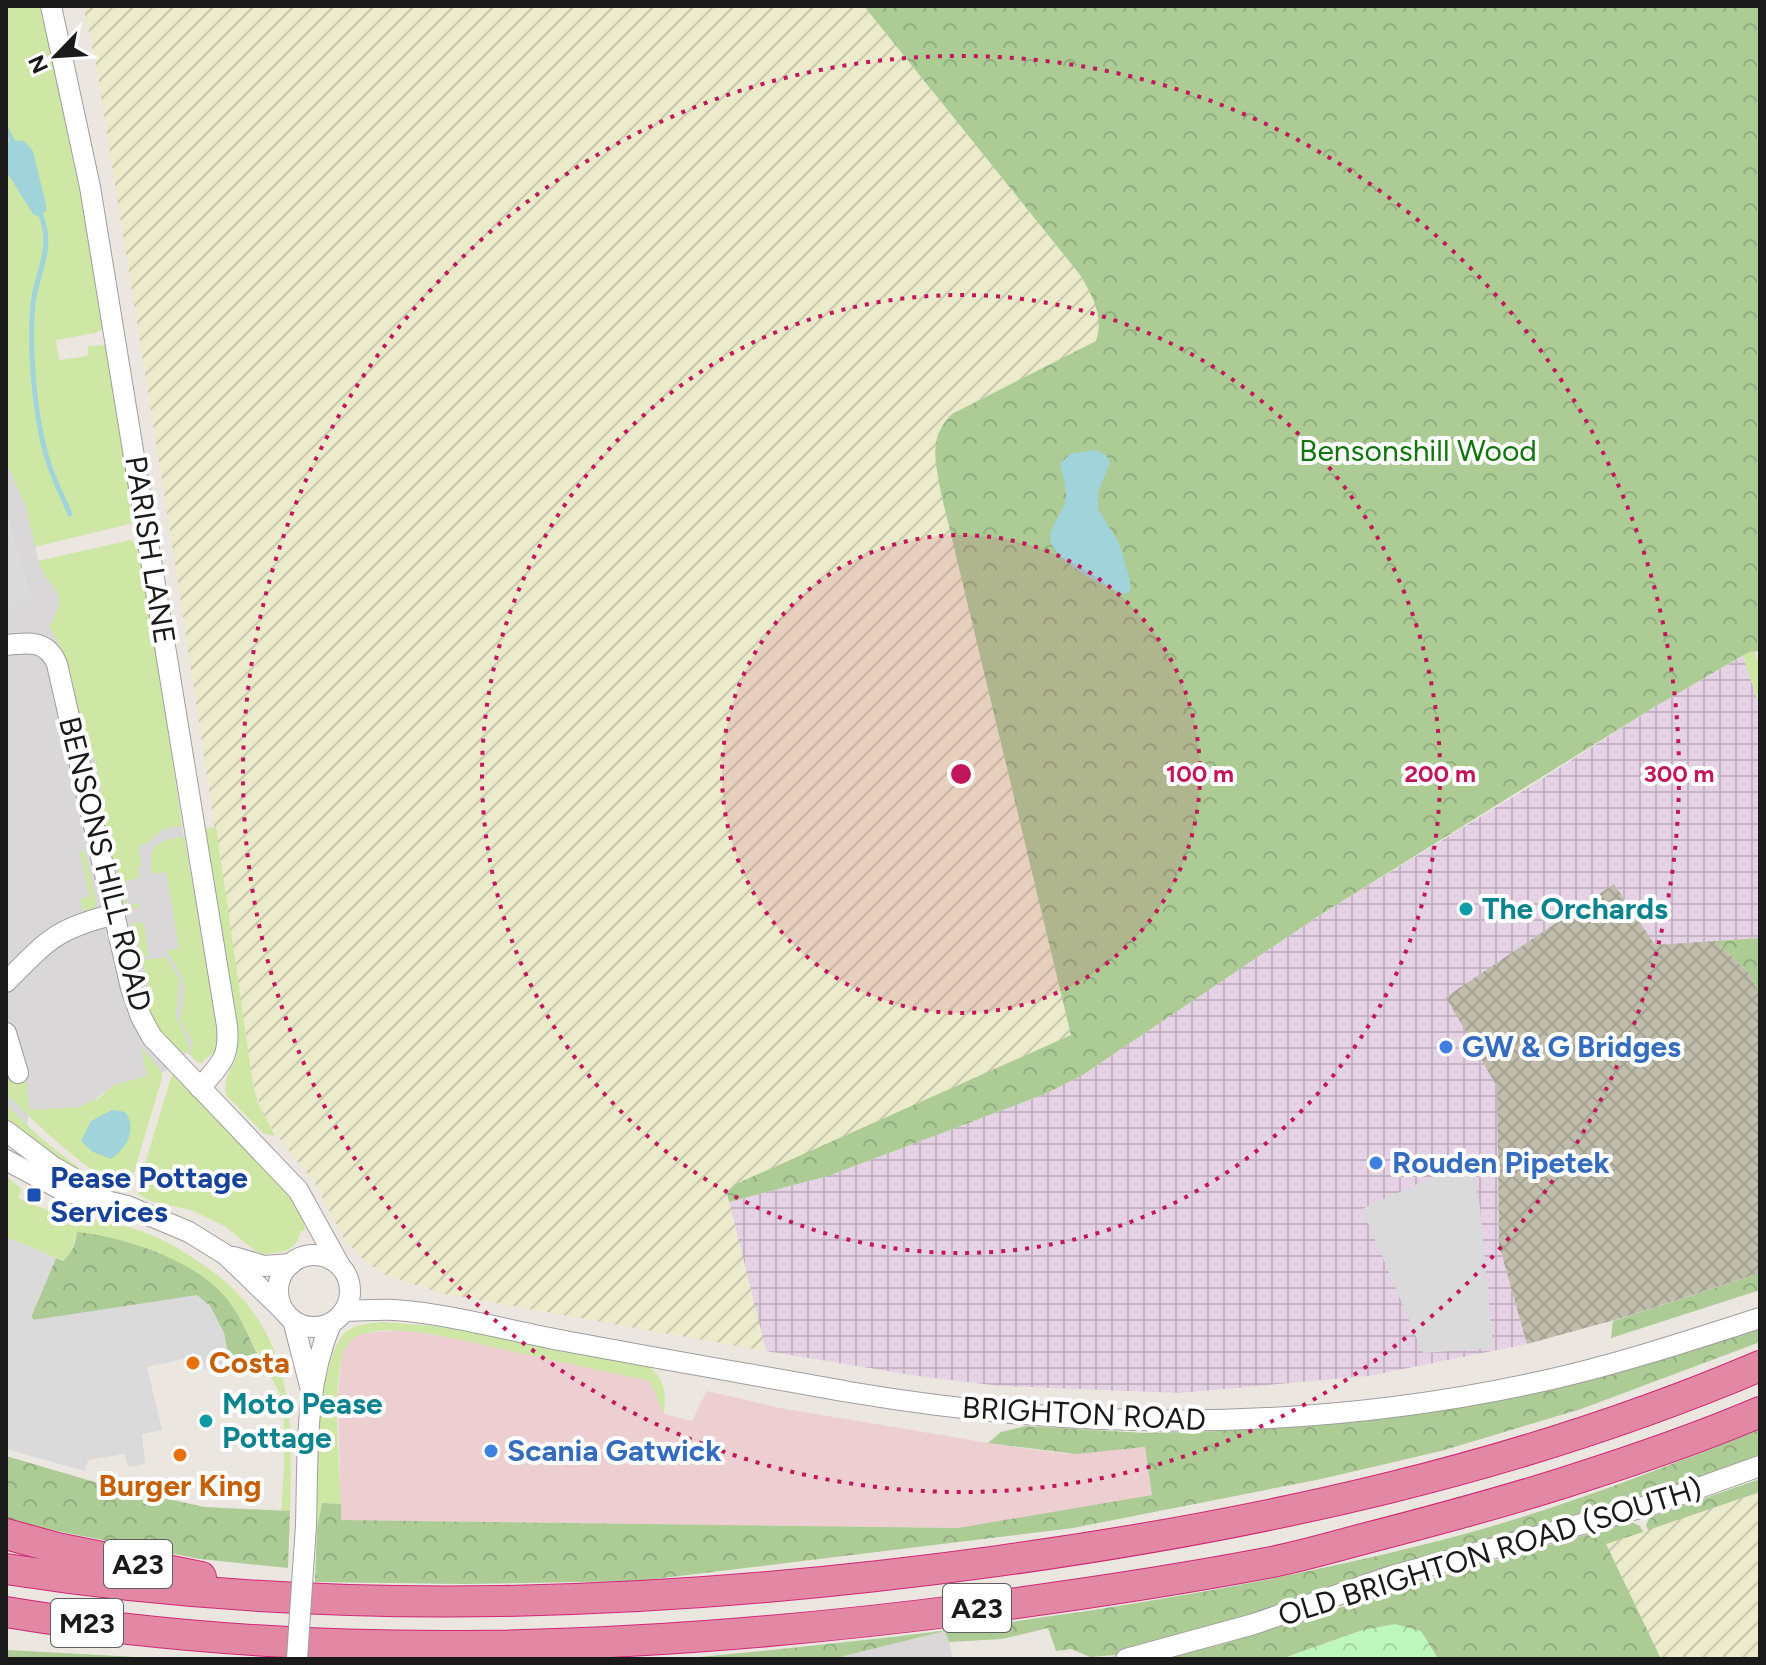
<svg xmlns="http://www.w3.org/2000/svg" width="1766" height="1665" viewBox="0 0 1766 1665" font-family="Figtree,sans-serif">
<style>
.residential{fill:#d9d7d7}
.commercial{fill:#edced1}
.industrial{fill:url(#industrial-grid)}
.construction{fill:url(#construction-cross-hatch)}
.farmland{fill:url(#farmland-furrows)}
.grass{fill:#cee7a5}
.forest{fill:url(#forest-crowns)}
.park{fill:url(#park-crowns)}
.parking{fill:#dadada}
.water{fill:#a0d4da}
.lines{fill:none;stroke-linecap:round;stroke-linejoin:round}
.stream{stroke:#a0d4da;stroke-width:5}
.minor-casing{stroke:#9e9e9e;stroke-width:22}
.highway-casing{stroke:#d02777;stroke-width:32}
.minor{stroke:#fff;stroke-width:20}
.highway{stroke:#e388a4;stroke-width:30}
.minor-bridge-casing{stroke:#9e9e9e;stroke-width:22;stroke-linecap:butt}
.minor-bridge{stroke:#fff;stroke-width:20}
.ring{fill:none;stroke:#c2185b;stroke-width:4;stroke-dasharray:4 8}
.culture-dot{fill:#0f9aa8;stroke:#fff;stroke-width:3}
.shop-dot{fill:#3f7fe0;stroke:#fff;stroke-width:3}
.transit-dot{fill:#1a4fb4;stroke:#fff;stroke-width:3}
.food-dot{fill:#e8710a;stroke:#fff;stroke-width:3}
.labels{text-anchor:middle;stroke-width:8;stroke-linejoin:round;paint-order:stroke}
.shield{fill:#fff;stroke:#5f5f5f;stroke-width:2}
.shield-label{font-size:28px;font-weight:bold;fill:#1a1a1a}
.park-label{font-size:30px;fill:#12740d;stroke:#fff}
.street-label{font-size:30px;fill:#1a1a1a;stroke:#fff}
.culture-label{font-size:30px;font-weight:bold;fill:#0d838f;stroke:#fff;text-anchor:start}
.shop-label{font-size:30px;font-weight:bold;fill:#366cbe;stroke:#fff;text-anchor:start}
.transit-label{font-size:30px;font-weight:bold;fill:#164399;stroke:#fff;text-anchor:start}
.food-label{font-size:30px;font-weight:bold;fill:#c56008;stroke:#fff;text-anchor:start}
.centre{fill:#c2185b;stroke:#fff;stroke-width:4}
.ring-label{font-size:24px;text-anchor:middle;font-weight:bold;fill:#c2185b;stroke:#fff;stroke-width:8;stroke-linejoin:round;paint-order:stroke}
</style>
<defs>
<pattern id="industrial-grid" width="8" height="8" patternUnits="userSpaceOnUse" patternTransform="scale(2)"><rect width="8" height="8" fill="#e5d2e4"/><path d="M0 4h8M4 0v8" fill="none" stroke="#c4b4c3"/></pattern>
<pattern id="construction-cross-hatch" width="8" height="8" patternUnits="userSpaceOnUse" patternTransform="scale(2)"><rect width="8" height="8" fill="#c0bdac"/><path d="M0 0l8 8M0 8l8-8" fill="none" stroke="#a4a293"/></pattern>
<pattern id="farmland-furrows" width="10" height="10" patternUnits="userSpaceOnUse" patternTransform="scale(2)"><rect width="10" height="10" fill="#ebeacb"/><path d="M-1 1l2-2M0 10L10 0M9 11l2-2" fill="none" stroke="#c9c8ae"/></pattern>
<pattern id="forest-crowns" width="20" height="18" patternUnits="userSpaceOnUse" patternTransform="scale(2)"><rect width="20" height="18" fill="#accb95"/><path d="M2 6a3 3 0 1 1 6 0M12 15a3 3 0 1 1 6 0" fill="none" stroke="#93ae80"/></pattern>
<pattern id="park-crowns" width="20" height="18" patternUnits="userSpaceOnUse" patternTransform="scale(2)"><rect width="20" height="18" fill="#bef7bb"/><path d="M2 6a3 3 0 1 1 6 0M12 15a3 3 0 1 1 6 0" fill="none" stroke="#a3d3a0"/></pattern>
</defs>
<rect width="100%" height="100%" fill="#ece6e0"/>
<g class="residential">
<polygon points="6,404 39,565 60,595 57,613 86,741 91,745 102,789 98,794 107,839 182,826 217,1038 190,1055 186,1052 166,1071 114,1085 90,1103 78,1107 29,1110 27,1125 6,1105"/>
<polygon points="946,1631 953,1659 832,1659"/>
</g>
<polygon class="commercial" points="401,1330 459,1339 651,1381 664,1414 692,1421 707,1391 780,1408 988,1443 1066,1454 1145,1447 1152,1495 965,1528 341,1520 338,1394 341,1362 345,1348 352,1338 366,1333"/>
<polygon class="industrial" points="1743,656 1760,707 1760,938 1655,946 1614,884 1447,997 1497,1087 1499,1245 1527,1344 1368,1376 1179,1393 1001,1386 924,1377 766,1351 729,1202 828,1176 1045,1094 1081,1076 1320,915 1539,781 1656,706"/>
<polygon class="construction" points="1614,884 1655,945 1715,941 1747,971 1760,994 1760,1273 1618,1319 1527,1344 1499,1245 1497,1087 1446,997"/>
<g class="farmland">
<polygon points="83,6 864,6 1081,276 1092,296 1099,315 1099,332 1096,341 952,414 936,460 941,493 1071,1035 727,1193 766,1351 439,1293 386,1275 367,1263 344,1239 315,1183 265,1120 253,1083 175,563 96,64"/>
<polygon points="1760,1492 1760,1659 1661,1659 1605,1544"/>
</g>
<g class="grass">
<polygon points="6,6 43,6 62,84 104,328 95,333 56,340 59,360 88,356 88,346 105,345 110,349 141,521 35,547 26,507 6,462"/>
<path d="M131 540 142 551 182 826 163 829 147 844 139 845 141 866 137 867 139 878 122 882 127 906 140 903 137 908 123 912 115 875 118 873 116 865H112L97 796 102 789 91 745 81 735 62 651 49 626C73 589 48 591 38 561Z"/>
<polygon points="1749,652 1755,652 1760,668 1760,707 1743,656"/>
<path d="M216 827 253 1084 258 1103 275 1136 264 1134 227 1096C221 1079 233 1070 237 1053L203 829Z"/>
<path d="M184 836 221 1041 220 1051 211 1054 202 1063H198L190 1055 193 1043 180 1020 184 991 183 978 168 953V950L179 948 166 872 152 874C147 845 157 841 184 836Z"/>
<polygon points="84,850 97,904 94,908 83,911 80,899 90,896 79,851"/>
<polygon points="140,922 143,923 149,956 142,957 139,944 129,938 128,932 134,923"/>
<polygon points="166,957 180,980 176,1016 190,1047 188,1053 186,1052 181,1057 163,1037 145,1004 147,1003 145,995 149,988 142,960"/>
<path d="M141 1047 162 1072V1078L133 1175 126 1184C98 1185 27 1115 6 1093V1050L9 1067 7 1072 15 1081 26 1076 29 1110 79 1107 99 1098 114 1085 147 1076Z"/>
<path d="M175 1072C206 1105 302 1190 305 1231H301L297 1242 291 1248 283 1252 264 1254 255 1251 226 1227 191 1210 150 1201 138 1194 139 1183 171 1078Z"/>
<polygon points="6,1105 42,1139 88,1175 88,1177 30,1140 6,1118"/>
<path d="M6 1176 22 1189 18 1198C56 1218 101 1217 141 1231 164 1239 185 1252 205 1266 294 1327 293 1414 290 1511H281L284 1470V1415L280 1394 232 1305 202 1277 155 1251 77 1232 71 1252 64 1261 6 1237Z"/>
<path d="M380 1322 450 1327 644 1363C665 1377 666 1390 664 1414L650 1381C602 1371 554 1360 506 1350 473 1342 438 1334 404 1331 387 1329 357 1330 347 1345 330 1374 340 1467 341 1504L322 1503 317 1529 312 1525C314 1485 318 1358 345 1333 354 1324 368 1324 380 1322Z"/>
</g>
<g class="forest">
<path d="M864 6H1760V651L1749 652 1656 706 1320 915 1081 1076 1045 1094 828 1176 729 1202 727 1193 736 1184 1071 1035 941 493C936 461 927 439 952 414L1096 341C1104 317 1093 297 1081 276Z"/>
<polygon points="1760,938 1760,994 1747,971 1715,941"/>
<path d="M77 1232C124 1237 196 1260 227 1299 240 1315 248 1336 257 1353L229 1361 224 1333 209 1304 85 1313 34 1320 31 1317 56 1258 63 1261C73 1252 75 1244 77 1232Z"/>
<polygon points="1760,1273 1760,1290 1611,1338 1613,1321"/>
<polygon points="1760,1324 1760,1342 1581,1409 1441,1451 1321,1479 1073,1528 638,1581 466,1584 315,1582 317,1529 322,1503 341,1504 341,1520 958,1528 1152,1495 1145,1447 1076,1454 988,1443 1001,1432 1026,1426 1144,1433 1220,1431 1307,1424"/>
<path d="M1760 1429V1459L1694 1484 1211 1630 1116 1655 1090 1657 1071 1649 1056 1651 1048 1628 1002 1639 949 1642 945 1631 832 1659H678C926 1636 1176 1606 1418 1546 1535 1518 1649 1474 1760 1429Z"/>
<polygon points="6,1456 98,1483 204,1507 290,1511 288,1568 200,1559 6,1521"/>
<polygon points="1760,1479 1760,1492 1648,1530 1646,1525 1650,1517"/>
<polygon points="1631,1522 1640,1526 1643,1532 1606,1544 1661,1659 1438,1659 1421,1631 1363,1630 1281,1659 1164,1659 1223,1644 1464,1569"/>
<polygon points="6,1650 155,1658 271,1659 6,1659"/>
</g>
<polygon class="park" points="1395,1624 1421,1631 1438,1659 1281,1659 1363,1630"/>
<g class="parking">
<polygon points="6,507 32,600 6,607"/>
<polygon points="1471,1160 1480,1207 1493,1348 1423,1353 1362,1209"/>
<polygon points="6,1237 56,1258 31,1317 34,1320 197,1295 209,1305 224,1333 230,1364 205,1370 201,1355 147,1367 162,1430 142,1434 145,1464 128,1467 125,1454 88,1460 85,1471 6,1449"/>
</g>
<g class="water">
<polygon points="12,140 24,141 33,151 46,205 46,211 37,216 33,214 6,171 6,143"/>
<path d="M1095 450 1106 455 1110 463 1098 492V509L1119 543 1130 581V592L1124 594C1104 587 1047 558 1050 535 1053 521 1066 509 1066 495 1066 485 1062 474 1060 464L1070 454Z"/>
<path d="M112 1110 125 1112C138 1129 126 1149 111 1159L93 1152 81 1141 91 1121Z"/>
</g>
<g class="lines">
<g class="stream">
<polyline points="6,128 12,140"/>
<path d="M41 215C54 251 37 270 33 304 29 347 34 409 45 451 50 472 61 493 70 514"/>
</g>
<defs>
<g id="minor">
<path d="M51 6 90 187 227 1026C230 1059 220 1064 200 1088"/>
<path d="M6 645C29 642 47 640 57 664L131 988 141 1017 152 1037 298 1190 340 1266"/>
<path d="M6 982C48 940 55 929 115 914"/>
<polyline points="6,1033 18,1073"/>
<polyline points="6,1131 52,1166 95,1191"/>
<polyline points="6,1160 64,1191 127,1206 189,1232 226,1255 285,1312"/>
<circle cx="314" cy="1291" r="36"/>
<polyline points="234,1257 264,1266 291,1264"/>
<path d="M344 1311C361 1311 378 1309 395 1310 450 1314 510 1331 565 1341 660 1359 755 1375 849 1392 1085 1432 1319 1432 1552 1379 1622 1363 1691 1340 1760 1318"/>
<polyline points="293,1320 310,1386"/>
<path d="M306 1525C308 1455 304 1388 331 1323"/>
<polyline points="1126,1659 1254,1624 1392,1576 1651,1505 1760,1466"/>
</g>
<g id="highway">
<polyline points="6,1534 57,1548 201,1577"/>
<path d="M6 1569C334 1620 670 1606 998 1561 1258 1525 1518 1469 1760 1366"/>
<path d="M6 1612C325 1665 652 1650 971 1609 1072 1596 1172 1581 1272 1562 1301 1556 1330 1548 1359 1540 1429 1522 1497 1504 1566 1482 1632 1461 1697 1439 1760 1412"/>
</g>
</defs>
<use href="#minor" class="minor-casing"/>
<use href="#highway" class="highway-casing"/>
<use href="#minor" class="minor"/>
<use href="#highway" class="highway"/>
<defs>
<polyline id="minor-bridge" points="297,1659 306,1525"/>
</defs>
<use href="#minor-bridge" class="minor-bridge-casing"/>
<use href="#minor-bridge" class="minor-bridge"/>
</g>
<circle cx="961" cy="774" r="239" fill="#c2185b" fill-opacity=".12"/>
<g class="ring">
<circle cx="961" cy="774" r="239"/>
<circle cx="961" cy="774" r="479"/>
<circle cx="961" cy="774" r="718"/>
</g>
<g class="culture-dot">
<circle cx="1466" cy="909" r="8"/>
<circle cx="206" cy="1421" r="8"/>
</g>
<g class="shop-dot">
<circle cx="1446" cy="1047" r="8"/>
<circle cx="1376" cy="1163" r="8"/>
<circle cx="491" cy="1451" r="8"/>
</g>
<rect class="transit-dot" x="26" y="1187" width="16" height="16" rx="4"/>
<g class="food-dot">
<circle cx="193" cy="1363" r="8"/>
<circle cx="180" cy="1455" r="8"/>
</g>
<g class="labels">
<g class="shield">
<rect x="104" y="1540" width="68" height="48" rx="6"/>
<rect x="943" y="1584" width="68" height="48" rx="6"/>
<rect x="51" y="1599" width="72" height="48" rx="6"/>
</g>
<g class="shield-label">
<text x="138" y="1574">A23</text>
<text x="977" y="1618">A23</text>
<text x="87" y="1633">M23</text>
</g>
<g class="park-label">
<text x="1418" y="461">Bensonshill Wood</text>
</g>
<g class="street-label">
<text transform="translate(150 550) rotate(81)" y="10">PARISH LANE</text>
<text transform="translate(105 864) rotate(76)" y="10">BENSONS HILL ROAD</text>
<text transform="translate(1084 1414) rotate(3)" y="10">BRIGHTON ROAD</text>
<text transform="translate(1490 1552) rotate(-17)" y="10">OLD BRIGHTON ROAD (SOUTH)</text>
</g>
<g class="culture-label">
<text x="1482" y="919">The Orchards</text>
<text x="222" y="1414">Moto Pease<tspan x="222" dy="34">Pottage</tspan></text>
</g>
<g class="shop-label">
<text x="1462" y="1057">GW &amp; G Bridges</text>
<text x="1392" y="1173">Rouden Pipetek</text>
<text x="507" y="1461">Scania Gatwick</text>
</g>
<g class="transit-label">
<text x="50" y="1188">Pease Pottage<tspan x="50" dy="34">Services</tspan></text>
</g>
<g class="food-label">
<text x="209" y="1373">Costa</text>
<text x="180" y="1496" text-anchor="middle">Burger King</text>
</g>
</g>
<circle cx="961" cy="774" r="12" class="centre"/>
<g class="ring-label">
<text x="1200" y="782">100 m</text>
<text x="1440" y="782">200 m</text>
<text x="1679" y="782">300 m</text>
</g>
<rect width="1766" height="1665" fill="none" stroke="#1a1a1a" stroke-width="16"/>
<g transform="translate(56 56) rotate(245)" stroke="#ffffff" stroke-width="6" paint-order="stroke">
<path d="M0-6L14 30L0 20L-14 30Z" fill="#1a1a1a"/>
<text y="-12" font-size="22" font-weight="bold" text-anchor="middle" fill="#1a1a1a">N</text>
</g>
</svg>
